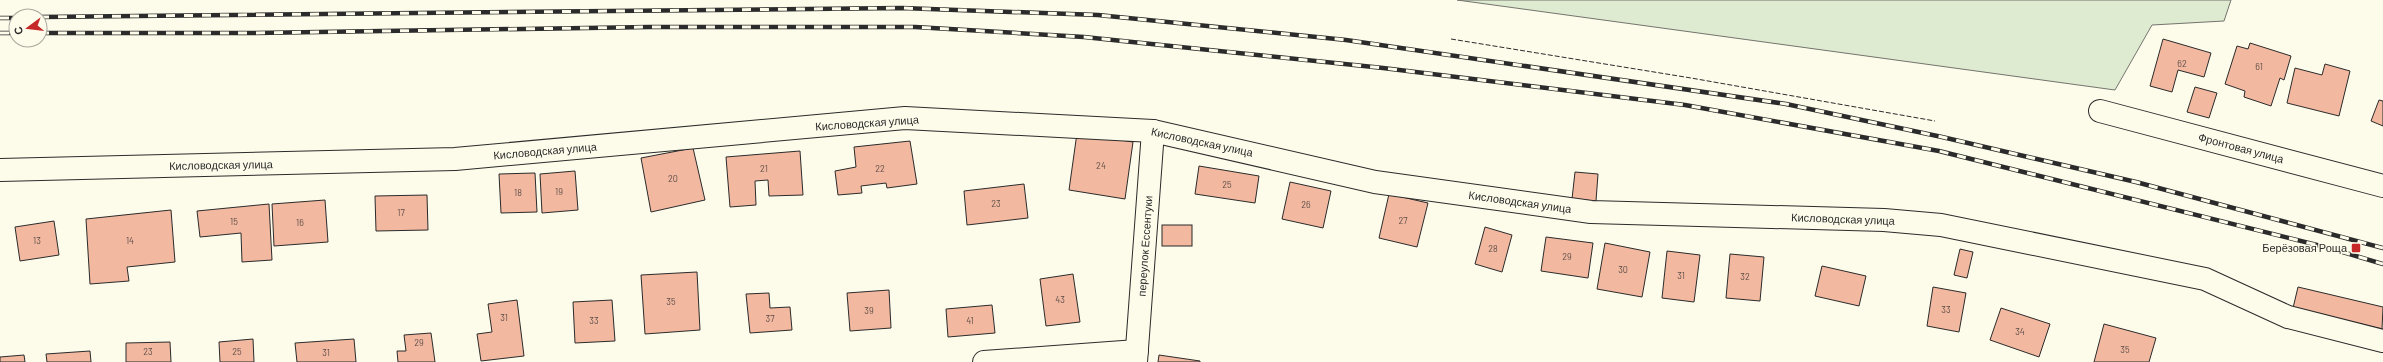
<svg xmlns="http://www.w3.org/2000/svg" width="2383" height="362" viewBox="0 0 2383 362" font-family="Barlow,sans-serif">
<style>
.green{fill:#deebd1;stroke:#74746e}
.building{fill:#f2b8a0;stroke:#2b2b2b}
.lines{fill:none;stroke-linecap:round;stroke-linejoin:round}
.minor-casing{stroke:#2b2b2b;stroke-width:24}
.minor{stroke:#fdfbea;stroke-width:22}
.rail-casing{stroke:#2b2b2b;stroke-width:4.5}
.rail{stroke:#fdfbea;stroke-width:3;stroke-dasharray:9;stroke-linecap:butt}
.fence{stroke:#2b2b2b;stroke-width:1;stroke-dasharray:5 2;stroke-linecap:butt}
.poi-dot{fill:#c62828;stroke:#fdfbea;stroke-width:1.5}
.labels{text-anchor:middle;stroke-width:3;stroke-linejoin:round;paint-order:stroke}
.number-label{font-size:9px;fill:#5d4e48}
.street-label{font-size:11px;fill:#2b2b2b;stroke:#fdfbea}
.poi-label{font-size:11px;fill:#2b2b2b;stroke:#fdfbea;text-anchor:end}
</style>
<rect width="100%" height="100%" fill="#fdfbea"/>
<polygon class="green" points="1457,0 2231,0 2224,21 2152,25 2115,90"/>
<g class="building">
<polygon points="2163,39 2211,53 2204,77 2178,70 2172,92 2150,86"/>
<polygon points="2250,43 2291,56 2284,80 2280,78 2271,106 2244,97 2245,91 2225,84 2237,46 2248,49"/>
<polygon points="2325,64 2350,71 2339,116 2287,103 2295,68 2322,75"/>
<polygon points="2195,87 2217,93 2209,118 2187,112"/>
<polygon points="2379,100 2383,101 2383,126 2371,121"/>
<polygon points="1077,133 1133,142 1125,199 1069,190"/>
<polygon points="910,141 917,184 887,188 886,183 861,186 862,193 838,195 835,171 856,167 854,147"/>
<polygon points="693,148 705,200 651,212 641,158"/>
<polygon points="800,151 803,195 769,196 768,180 755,181 756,205 730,207 726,157"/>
<polygon points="1199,166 1259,176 1255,203 1195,194"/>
<polygon points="575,171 578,210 542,213 540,174"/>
<polygon points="1575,172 1598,174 1596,201 1572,199"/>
<polygon points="535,173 537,212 501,213 499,174"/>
<polygon points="1290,182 1331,191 1323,228 1282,219"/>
<polygon points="1024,184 1028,218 967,225 964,191"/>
<polygon points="1389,194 1428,203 1417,247 1379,238"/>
<polygon points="427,195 428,230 376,231 375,196"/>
<polygon points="325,200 328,242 274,246 272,204"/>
<polygon points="269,204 272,260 242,262 241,233 200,237 197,211"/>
<polygon points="171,210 175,262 127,267 129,281 90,284 86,219"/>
<polygon points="54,221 59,255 20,261 15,227"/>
<rect x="1162" y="225" width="30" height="21"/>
<polygon points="1485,227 1512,235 1502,272 1475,264"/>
<polygon points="1546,237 1593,243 1588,278 1541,271"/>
<polygon points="1605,243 1650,252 1642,297 1597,289"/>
<polygon points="1960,249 1973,252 1967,278 1954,275"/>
<polygon points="1667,251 1700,255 1694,302 1662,298"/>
<polygon points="1730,254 1764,257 1760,301 1726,298"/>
<polygon points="1822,266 1866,276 1859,306 1815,296"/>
<polygon points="697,272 700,330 645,334 641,275"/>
<polygon points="1073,274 1080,322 1046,326 1040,279"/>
<polygon points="1933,287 1966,293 1959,332 1927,326"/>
<polygon points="2298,287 2383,307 2382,329 2293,308"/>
<polygon points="889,290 891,328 850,331 847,293"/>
<polygon points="769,293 770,308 790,307 792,330 750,333 746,294"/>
<polygon points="517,300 524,356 481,361 477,334 492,332 488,304"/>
<polygon points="612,300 615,341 575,343 573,302"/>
<polygon points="992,305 995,333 948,337 946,309"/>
<polygon points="2001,308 2050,324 2039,357 1990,340"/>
<polygon points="2104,324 2156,338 2149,362 2094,362"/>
<polygon points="431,333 435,362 398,362 397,351 406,351 404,335"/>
<polygon points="253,339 254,362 220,362 219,342"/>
<polygon points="354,339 356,362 297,362 295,343"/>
<polygon points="170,342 171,362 126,362 126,343"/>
<polygon points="90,351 91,362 47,362 46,354"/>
<polygon points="24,355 25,362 0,362 0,357"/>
<polygon points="1159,355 1200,361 1200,362 1158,362"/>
</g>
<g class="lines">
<defs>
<g id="minor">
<polyline points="2100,111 2383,186"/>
<polyline points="0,170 455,159 905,118 1153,131 1375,182 1591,212 1884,220 1941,225 2205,279 2288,317 2383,341"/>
<polyline points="984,362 1137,351"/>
<polyline points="1136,362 1153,131"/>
</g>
</defs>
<use href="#minor" class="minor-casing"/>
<use href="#minor" class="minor"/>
<defs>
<g id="rail">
<polyline points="40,17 902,8 1098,15 1346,40 1786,104 1942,137 2136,182 2383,248"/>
<polyline points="0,18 16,18"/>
<polyline points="0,33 16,33"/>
<polyline points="40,33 255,33 649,27 915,27 1084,37 1383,68 1685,105 1939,151 2329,248 2383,264"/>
</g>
</defs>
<use href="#rail" class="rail-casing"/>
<use href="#rail" class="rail"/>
<polyline class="fence" points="1451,39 1691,78 1935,121"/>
</g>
<rect class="poi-dot" x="2351" y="243" width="10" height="10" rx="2"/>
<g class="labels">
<g class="number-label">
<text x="2182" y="67">62</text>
<text x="2259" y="70">61</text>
<text x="1101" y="169">24</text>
<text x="764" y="172">21</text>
<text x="880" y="172">22</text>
<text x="673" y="182">20</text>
<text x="1227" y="188">25</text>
<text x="559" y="195">19</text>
<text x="518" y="196">18</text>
<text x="996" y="207">23</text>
<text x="1306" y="208">26</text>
<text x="401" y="216">17</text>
<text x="1403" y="224">27</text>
<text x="234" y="225">15</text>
<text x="300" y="226">16</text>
<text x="37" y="244">13</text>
<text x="130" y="244">14</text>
<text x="1493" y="252">28</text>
<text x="1567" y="260">29</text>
<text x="1623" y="273">30</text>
<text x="1681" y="279">31</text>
<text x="1745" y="280">32</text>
<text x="1060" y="303">43</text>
<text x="671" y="305">35</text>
<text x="1946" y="313">33</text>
<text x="869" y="314">39</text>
<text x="504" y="321">31</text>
<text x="770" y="322">37</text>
<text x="594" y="324">33</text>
<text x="970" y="324">41</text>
<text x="2020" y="335">34</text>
<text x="419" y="346">29</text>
<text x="2125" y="353">35</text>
<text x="148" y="355">23</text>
<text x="237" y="355">25</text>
<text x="326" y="356">31</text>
</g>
<g class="street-label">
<text transform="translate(867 123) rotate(-4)" y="4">Кисловодская улица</text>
<text transform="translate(1202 142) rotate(12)" y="4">Кисловодская улица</text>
<text transform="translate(2241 148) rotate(15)" y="4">Фронтовая улица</text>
<text transform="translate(545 151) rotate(-5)" y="4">Кисловодская улица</text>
<text transform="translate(221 165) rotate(-1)" y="4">Кисловодская улица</text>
<text transform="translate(1520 202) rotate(8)" y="4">Кисловодская улица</text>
<text transform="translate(1843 219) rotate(2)" y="4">Кисловодская улица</text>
<text transform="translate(1145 246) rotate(-86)" y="4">переулок Ессентуки</text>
</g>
<g class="poi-label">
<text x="2347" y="252">Берёзовая Роща</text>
</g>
</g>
<g transform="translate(28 28) rotate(255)"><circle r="19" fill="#fdfbea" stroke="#a9a89e"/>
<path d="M0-3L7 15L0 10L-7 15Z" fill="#c62828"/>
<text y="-6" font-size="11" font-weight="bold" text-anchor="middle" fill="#2b2b2b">С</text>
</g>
</svg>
